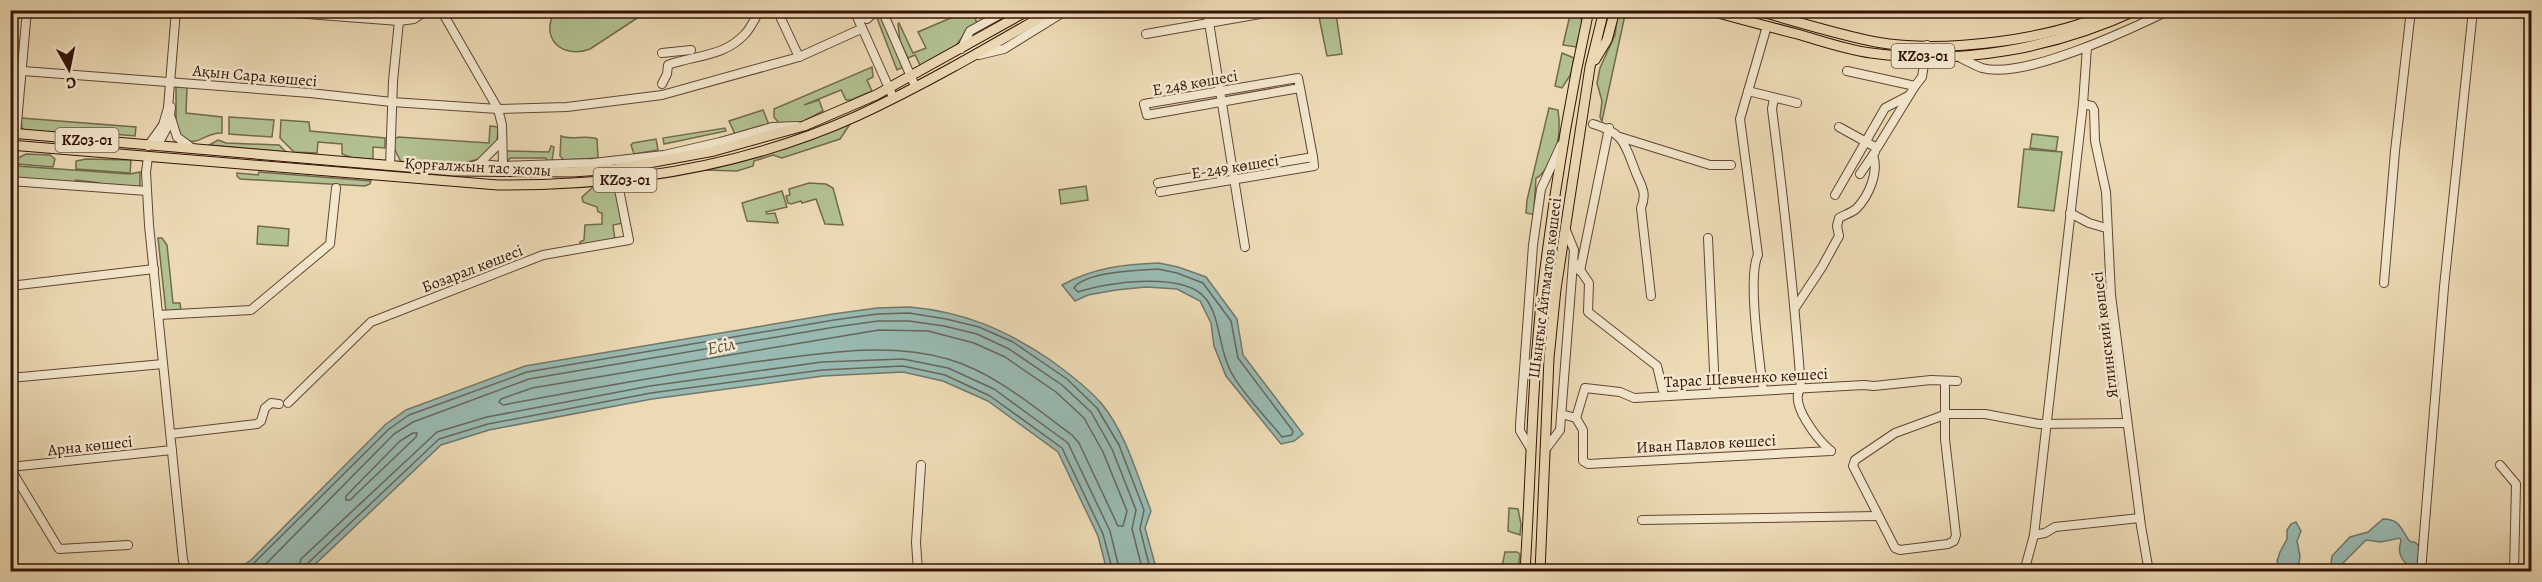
<svg xmlns="http://www.w3.org/2000/svg" width="2542" height="582" viewBox="0 0 2542 582" font-family="Alegreya,serif">
<style>
.green{fill:#b2c191;stroke:#736a4c;stroke-width:1.5}
.water{fill:#99bab2;stroke:#71776d;stroke-width:1.5}
.lines{fill:none;stroke-linecap:round;stroke-linejoin:round}
.shore{stroke:#66665c;stroke-width:1.5}
.minor-casing{stroke:#624532;stroke-width:10}
.major-casing{stroke:#341306;stroke-width:11}
.minor{stroke:#f3e7ce;stroke-width:8}
.major{stroke:#ecdab4;stroke-width:9}
.labels{text-anchor:middle;stroke-width:5;stroke-linejoin:round;paint-order:stroke}
.shield{fill:#f3e7ce;stroke:#6d5342;stroke-width:1.5}
.shield-label{font-size:15px;font-weight:bold;fill:#341306}
.street-label{font-size:16px;fill:#341306;stroke:#f3e7ce}
.water-label{font-size:18px;font-style:italic;fill:#574d42;stroke:#f3e7ce}
</style>
<rect width="100%" height="100%" fill="#ecdab4"/>
<filter id="stains"><feTurbulence type="fractalNoise" baseFrequency=".00333" numOctaves="4"/><feColorMatrix values="0 0 0 0 .2 0 0 0 0 .09 0 0 0 0 .02 0 0 0 .5 -.17"/></filter>
<radialGradient id="worn" r=".72"><stop offset=".6" stop-color="#630" stop-opacity="0"/><stop offset="1" stop-color="#630" stop-opacity=".3"/></radialGradient>
<g class="green">
<path d="M556 10H648V11L590 49C562 60 538 37 556 10Z"/>
<polygon points="967,11 973,11 977,24 967,30 953,50 921,67 915,55 908,58 900,41 898,24 899,23 913,53 926,48 918,32"/>
<polygon points="1571,11 1580,11 1582,24 1576,47 1563,45"/>
<polygon points="1618,13 1625,15 1602,121 1600,117 1602,101 1597,83 1600,68 1615,35"/>
<polygon points="880,14 903,67 897,70 877,18"/>
<polygon points="1336,14 1342,54 1327,56 1319,17"/>
<polygon points="1562,53 1574,58 1571,74 1562,88 1555,86"/>
<polygon points="872,67 873,77 867,80 872,91 851,100 846,100 841,90 804,105 819,100 823,111 798,124 779,123 774,117 774,109"/>
<path d="M176 85 187 87 186 113 222 117V133C201 132 196 154 176 131Z"/>
<path d="M1549 108 1558 110C1561 131 1559 151 1546 168 1542 173 1542 176 1536 178L1534 208 1536 215 1526 213 1527 200Z"/>
<polygon points="763,110 769,125 735,134 729,121"/>
<polygon points="229,117 274,120 272,137 229,134"/>
<polygon points="21,118 136,127 135,136 113,134 112,138 26,132 22,128"/>
<polygon points="281,120 309,122 310,131 385,138 385,148 373,147 373,159 353,158 342,154 342,144 318,142 317,153 294,152 280,138"/>
<path d="M850 124 840 139 782 158 773 155 754 161 753 166 737 171 705 170C755 159 803 142 850 124Z"/>
<polygon points="490,126 498,127 497,141 479,159 456,165 401,162 394,148 394,140 398,137 489,143"/>
<polygon points="725,128 726,131 664,144 663,138"/>
<polygon points="2032,134 2058,137 2056,151 2030,148"/>
<path d="M561 136C572 141 586 134 597 139L598 158 564 160 560 156Z"/>
<polygon points="656,139 658,150 634,154 631,145 633,143"/>
<polygon points="218,140 226,143 279,145 286,152 209,145"/>
<polygon points="551,146 554,147 552,161 548,163 546,158 510,158 507,163 505,162 505,151 549,152"/>
<polygon points="2024,149 2062,152 2054,211 2018,207"/>
<polygon points="26,154 50,155 55,159 53,167 17,164 18,158"/>
<polygon points="86,159 131,160 130,173 76,169 76,161"/>
<polygon points="16,166 130,174 140,172 140,186 136,188 102,186 100,183 76,180 73,183 20,179 16,177"/>
<polygon points="259,172 371,181 370,184 365,186 240,179 237,176 237,173 258,175"/>
<polygon points="809,183 826,184 833,188 843,225 825,224 816,199 802,203 801,201 791,204 788,203 786,196 790,195 789,189"/>
<polygon points="609,186 615,190 623,223 613,225 615,241 580,247 580,242 584,240 585,225 602,224 602,213 598,212 597,207 583,202 582,197 592,188"/>
<polygon points="1086,186 1088,200 1061,204 1059,190"/>
<polygon points="782,191 787,207 766,212 767,214 775,213 778,223 747,221 742,203"/>
<polygon points="258,226 289,229 288,246 257,244"/>
<polygon points="158,238 162,238 167,245 173,303 180,303 181,310 166,312"/>
<polygon points="1509,508 1518,509 1521,524 1520,535 1508,531"/>
<polygon points="1505,552 1517,552 1520,554 1518,571 1501,571"/>
</g>
<g class="water">
<path d="M1159 263 1178 267 1206 277 1237 319 1243 355 1303 434 1294 441 1281 444 1226 376 1214 346 1211 323 1200 301 1177 289 1146 287 1116 290 1088 295 1075 301 1062 285C1093 268 1124 264 1159 263Z"/>
<path d="M910 307C964 312 1004 329 1049 359 1067 372 1086 386 1101 403 1126 433 1137 475 1151 511L1145 528 1157 571H1107L1098 536 1058 452 988 401 943 381 903 372 823 376 652 399 489 430 441 445 308 571H235L251 560 386 424 406 410 525 366 833 314 877 308Z"/>
<path d="M2383 519C2399 519 2400 527 2408 539 2414 546 2410 538 2417 544 2425 552 2419 564 2414 571 2404 562 2396 556 2401 541L2400 538 2381 542 2366 540 2335 571H2330L2332 556 2350 537 2368 532Z"/>
<polygon points="2296,522 2301,531 2297,541 2300,556 2298,571 2280,571 2277,561 2280,552 2287,539 2287,530 2291,524"/>
</g>
<g class="lines">
<g class="shore">
<path d="M1158 269 1177 273 1203 283 1231 321 1238 358 1293 431 1292 435 1282 437C1266 417 1242 393 1231 372 1218 348 1221 319 1206 299 1185 271 1107 282 1078 292L1074 288C1084 272 1139 270 1158 269Z"/>
<path d="M879 330 928 331 974 343 1005 357 1056 392 1084 418 1103 452 1127 511 1123 526H1118L1079 443 1072 435C1034 407 995 373 948 359 886 341 817 354 754 362 670 374 587 389 503 405L499 402 501 399 532 388Z"/>
<polygon points="413,433 417,433 416,437 350,500 346,500 346,496 400,441"/>
<polyline points="245,572 389,429 409,415 527,372 834,320 877,314 909,313 946,319 979,327 1013,342 1067,379 1097,408 1119,445 1144,510 1140,529 1151,572"/>
<polyline points="258,572 394,434 413,422 529,379 835,327 878,321 909,321 944,326 977,334 1009,349 1062,385 1091,412 1112,449 1136,510 1132,529 1143,572"/>
<polyline points="297,572 301,559 437,432 487,417 650,386 822,362 903,359 948,368 994,389 1068,443 1110,531 1120,572"/>
<polyline points="304,572 306,565 439,439 488,424 651,393 822,370 903,366 945,375 990,396 1062,448 1103,534 1113,572"/>
</g>
<defs>
<g id="minor">
<polyline points="254,10 399,21 414,19 427,10"/>
<polyline points="441,10 498,109 502,125 503,166"/>
<polyline points="777,10 799,57"/>
<polyline points="854,10 893,97"/>
<polyline points="882,10 915,86"/>
<polyline points="1207,10 1245,247"/>
<polyline points="856,15 867,19 877,10"/>
<polyline points="1146,34 1283,10"/>
<polyline points="961,49 970,31 1008,10"/>
<polyline points="662,53 691,50"/>
<polyline points="979,55 1004,49 1067,10"/>
<path d="M1957 56C1965 60 1974 65 1982 68 2023 80 2131 29 2170 10"/>
<polyline points="10,70 310,93 392,102 498,109 567,107 662,95 799,57 861,29"/>
<polyline points="1847,71 1915,86 1922,77 1927,45"/>
<path d="M662 84 667 74 668 65C695 55 724 57 745 34 751 28 755 18 760 10"/>
<polyline points="1748,91 1797,103"/>
<path d="M1774 98 1772 109C1784 202 1794 294 1801 388 1788 403 1818 440 1831 451"/>
<polyline points="2083,104 2092,106 2094,110 2095,141 2106,192 2111,295 2141,526 2149,572"/>
<polyline points="171,118 177,137 192,148"/>
<path d="M1593 124C1625 133 1625 145 1636 173 1642 187 1647 193 1641 208L1651 296"/>
<polyline points="1839,127 1877,148 1915,86"/>
<polyline points="16,134 27,10"/>
<polyline points="1620,137 1710,165 1731,165"/>
<polyline points="148,146 163,125 168,108 176,10"/>
<polyline points="157,146 169,124 171,107"/>
<polyline points="148,157 146,172 149,225 183,560 187,572"/>
<polyline points="479,164 500,143"/>
<polyline points="390,166 393,81 399,21"/>
<polyline points="463,169 479,164 503,166 593,163 664,155 720,142 772,127 797,126"/>
<polyline points="10,170 15,145"/>
<polyline points="1860,174 1875,152"/>
<polyline points="10,181 147,191"/>
<polyline points="1158,183 1313,157"/>
<polyline points="1160,192 1314,166 1313,157 1300,88 1298,78 1144,104 1147,115 1300,88"/>
<polyline points="1835,195 1885,108 1908,96"/>
<polyline points="2070,213 2089,223 2106,228"/>
<polyline points="1708,238 1715,392"/>
<polyline points="1576,264 1589,283 1588,312 1657,366 1664,395"/>
<polyline points="1580,271 1609,128"/>
<polyline points="2384,283 2395,151 2411,10"/>
<polyline points="10,286 154,269"/>
<path d="M1795 308 1822 267 1839 236 1837 226 1839 218C1844 215 1851 213 1856 209 1869 196 1879 172 1873 155"/>
<polyline points="158,315 251,310 330,244 336,188"/>
<polyline points="10,378 163,364"/>
<polyline points="1945,382 1945,439 1956,535 1954,541 1948,544 1900,550 1895,548 1853,466 1855,460 1895,433 1947,414 1985,414 2039,424 2127,423"/>
<path d="M1763 390C1760 362 1747 277 1758 255L1740 119 1767 26"/>
<polyline points="288,403 371,322 543,255 629,240 616,174"/>
<polyline points="1561,414 1576,418 1585,388 1620,392 1634,398 1864,385 1874,386 1931,380 1957,381"/>
<polyline points="1576,418 1583,430 1583,461 1588,464 1831,451"/>
<polyline points="171,434 257,424 261,421 265,408 271,403 279,404"/>
<polyline points="1531,449 1520,431 1520,425 1533,245 1541,189 1561,145"/>
<polyline points="1545,450 1560,430 1574,250 1565,228"/>
<polyline points="2500,465 2516,484 2514,572"/>
<polyline points="10,467 172,450"/>
<polyline points="10,468 59,549 128,545"/>
<polyline points="1642,520 1877,516"/>
<polyline points="2034,535 2045,533 2055,527 2140,518"/>
<polyline points="918,572 916,542 921,465"/>
<polyline points="2024,572 2034,535 2083,104 2087,47"/>
<polyline points="2421,572 2444,287 2473,10"/>
</g>
<g id="major">
<path d="M1708 10C1739 19 1770 27 1801 35 1824 42 1848 50 1871 53 1961 66 2055 48 2137 10"/>
<path d="M1755 10C1795 21 1835 34 1876 42 1944 54 2053 40 2115 10"/>
<polyline points="1595,60 1607,40 1615,10"/>
<polyline points="10,133 454,171 573,172 616,169 714,151 804,126 876,95 1029,10"/>
<path d="M10 145 498 185C622 186 744 167 857 116 924 85 989 47 1053 10"/>
<path d="M1525 572C1531 476 1532 380 1543 285 1554 193 1569 101 1589 10"/>
<polyline points="1540,572 1549,358 1556,289 1590,67 1604,10"/>
</g>
</defs>
<use href="#minor" class="minor-casing"/>
<use href="#major" class="major-casing"/>
<use href="#minor" class="minor"/>
<use href="#major" class="major"/>
</g>
<g class="labels">
<g class="shield">
<rect x="1891.5" y="44" width="63" height="24" rx="4.5"/>
<rect x="55.5" y="128" width="63" height="24" rx="4.5"/>
<rect x="593.5" y="168" width="63" height="24" rx="4.5"/>
</g>
<g class="shield-label">
<text x="1923" y="61">KZ03-01</text>
<text x="87" y="145">KZ03-01</text>
<text x="625" y="185">KZ03-01</text>
</g>
<g class="street-label">
<text transform="translate(255 75) rotate(5)" y="6">Ақын Сара көшесі</text>
<text transform="translate(1195 82) rotate(-10)" y="6">Е 248 көшесі</text>
<text transform="translate(478 166) rotate(3)" y="6">Қорғалжын тас жолы</text>
<text transform="translate(1235 166) rotate(-9)" y="6">Е-249 көшесі</text>
<text transform="translate(472 268) rotate(-21)" y="6">Бозарал көшесі</text>
<text transform="translate(1544 288) rotate(-83)" y="6">Шыңғыс Айтматов көшесі</text>
<text transform="translate(2104 335) rotate(-97)" y="6">Яглинский көшесі</text>
<text transform="translate(1746 377) rotate(-3)" y="6">Тарас Шевченко көшесі</text>
<text transform="translate(1706 443) rotate(-3)" y="6">Иван Павлов көшесі</text>
<text transform="translate(90 445) rotate(-6)" y="6">Арна көшесі</text>
</g>
<g class="water-label">
<text transform="translate(721 346) rotate(-12)" y="6">Есіл</text>
</g>
</g>
<rect width="2542" height="582" fill="none" stroke="#ecdab4" stroke-width="36"/>
<rect x="12" y="12" width="2518" height="558" fill="none" stroke="#341306" stroke-width="3"/>
<rect x="18" y="18" width="2506" height="546" fill="none" stroke="#341306" stroke-width="1.5"/>
<g transform="translate(69 69) rotate(171)" stroke="#f3e7ce" stroke-width="4.5" paint-order="stroke">
<path d="M0-4.5L10 22L0 15L-10 22Z" fill="#341306"/>
<text y="-9" font-size="16" font-weight="bold" text-anchor="middle" fill="#341306">С</text>
</g>
<rect width="100%" height="100%" filter="url(#stains)"/>
<rect width="100%" height="100%" fill="url(#worn)"/>
</svg>
